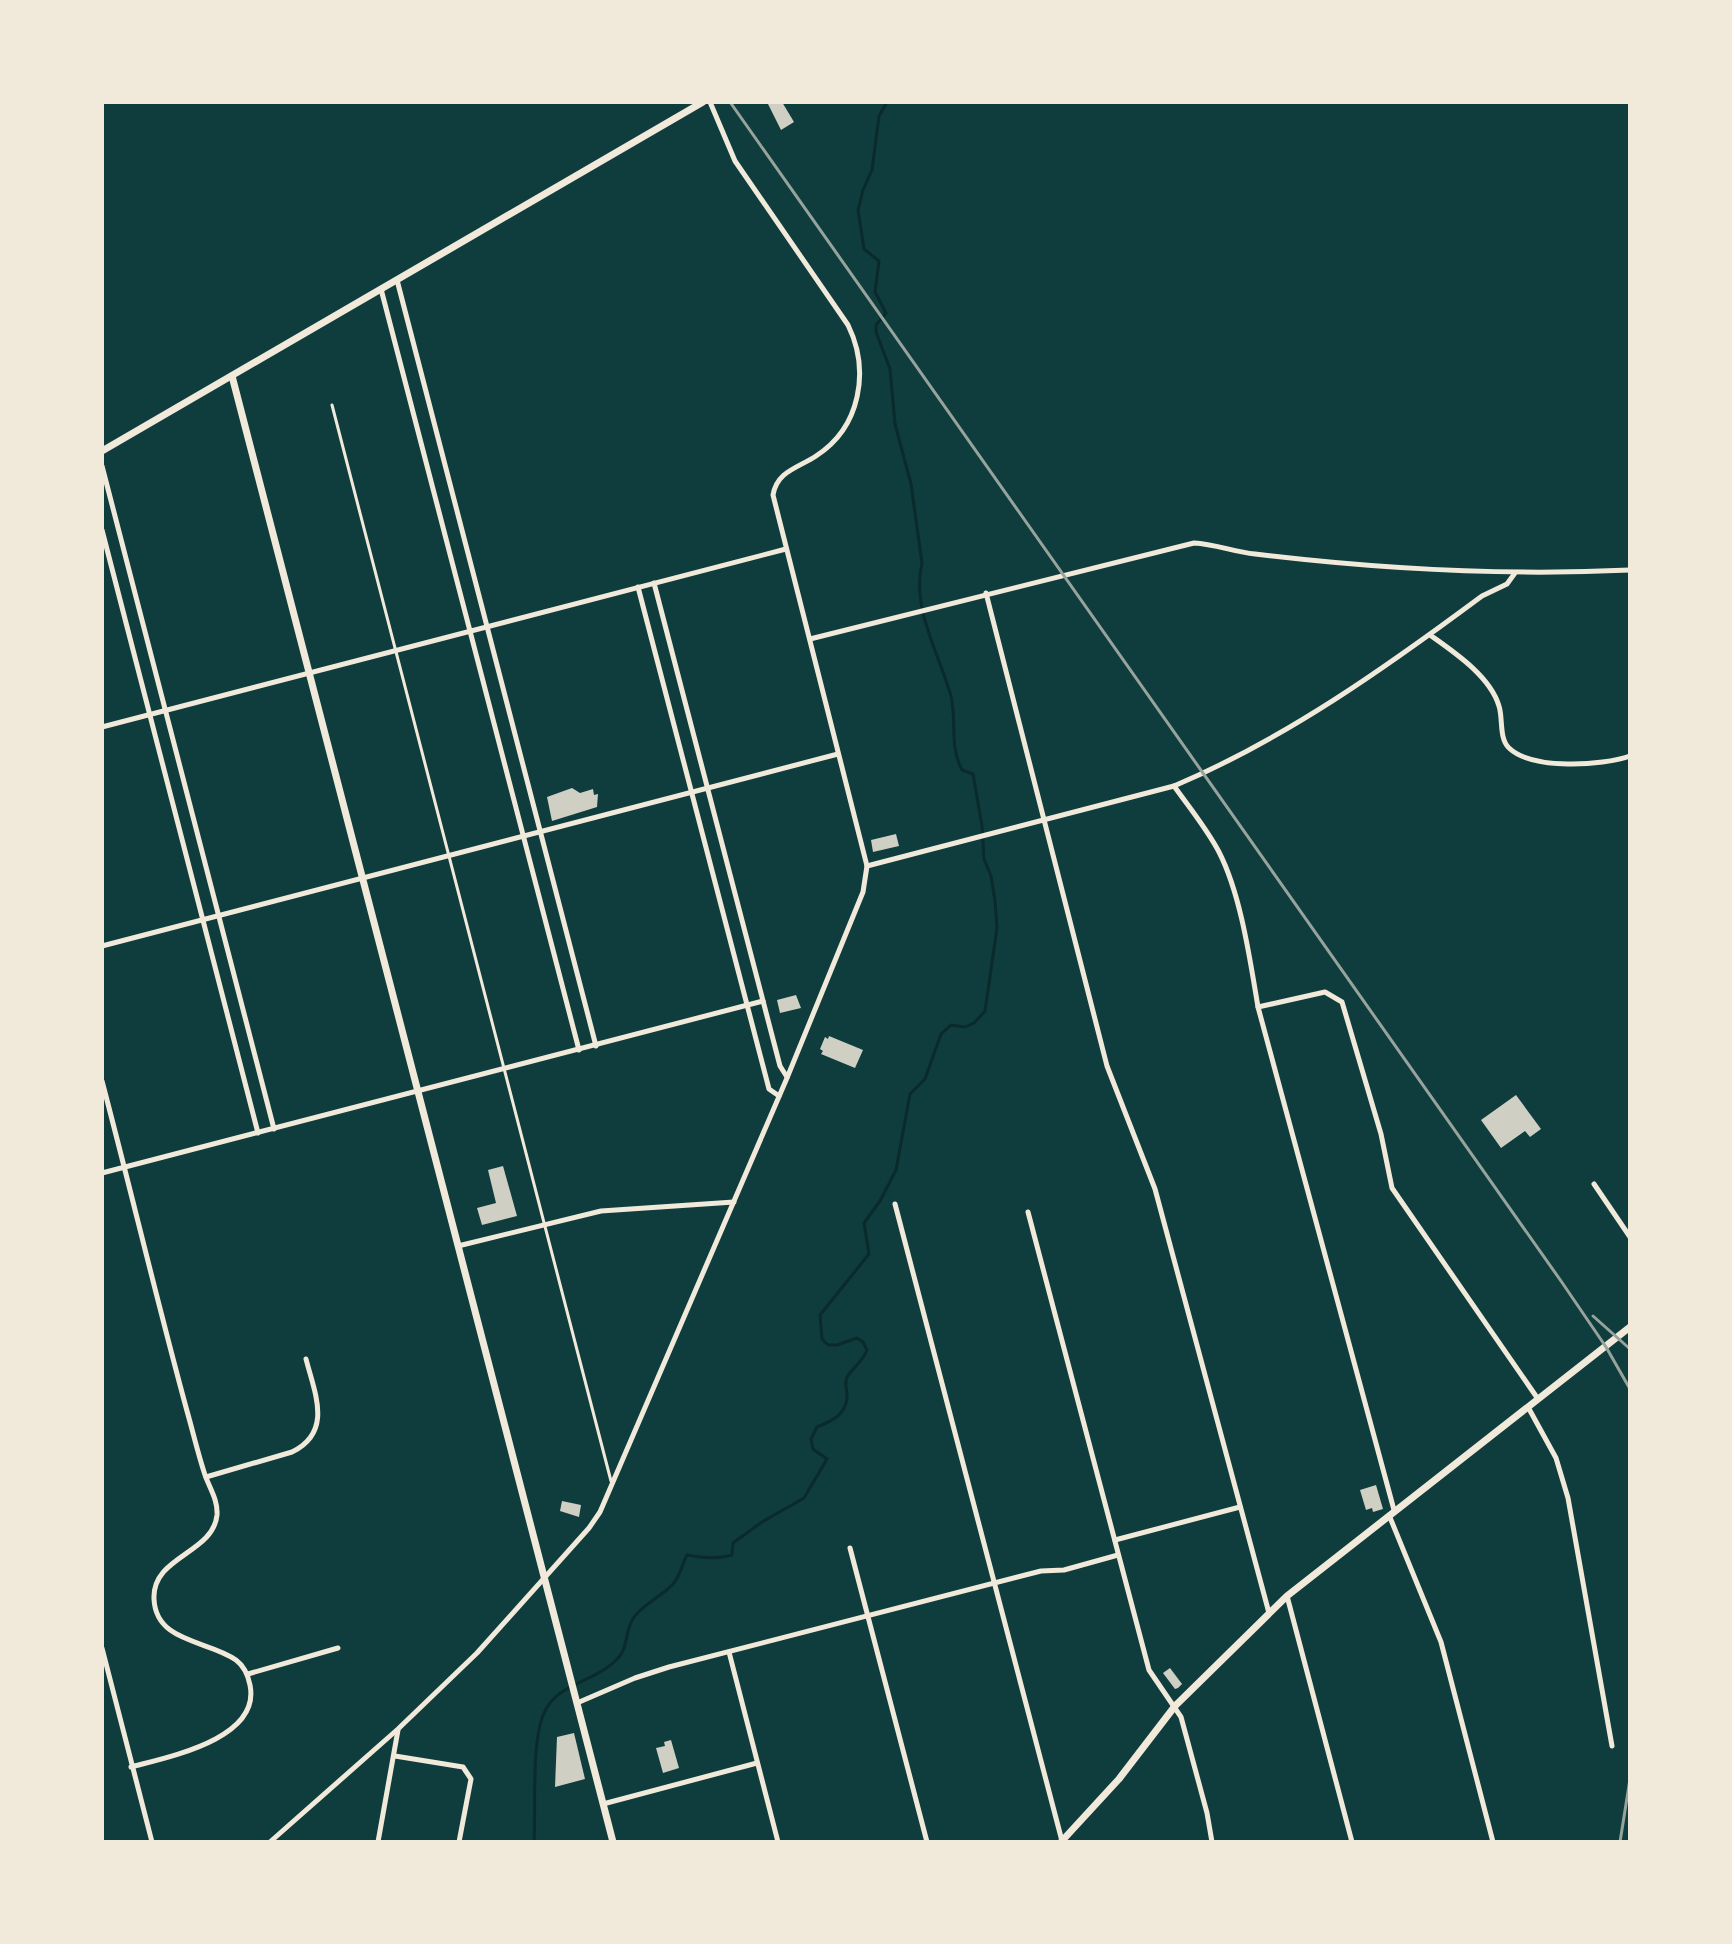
<svg xmlns="http://www.w3.org/2000/svg" width="1732" height="1944" viewBox="0 0 1732 1944" font-family="Karla,sans-serif">
<style>
.lines{fill:none;stroke-linecap:round;stroke-linejoin:round}
.stream{stroke:#0a2a2b;stroke-width:3}
.building{fill:#cfcfc3}
.service{stroke:#f1e9da;stroke-width:3}
.minor{stroke:#f1e9da;stroke-width:5}
.tertiary{stroke:#f1e9da;stroke-width:7}
.rail{stroke:#97a49c;stroke-width:3}
</style>
<rect width="100%" height="100%" fill="#0f3d3e"/>
<g class="lines">
<path class="stream" d="M534 1842C536 1808 531 1742 544 1713 556 1686 586 1683 608 1667 629 1651 623 1645 630 1625 637 1606 661 1598 674 1583 680 1576 682 1564 687 1555 702 1558 718 1559 732 1555L733 1543 762 1522 804 1498 827 1459 813 1449 811 1439 817 1427C832 1421 847 1414 847 1396 847 1388 844 1384 847 1377 854 1366 861 1364 867 1350L863 1342 857 1338 837 1345H828L822 1339 820 1315 869 1254 864 1223 880 1201 896 1170 910 1094 925 1079 941 1034 951 1025 965 1027 974 1023 985 1011 997 928 995 901 991 876 984 859 982 826 973 774 962 770C949 746 957 721 951 696 939 654 911 607 922 563L911 484 895 424 890 369 876 332V325L886 313 875 292 879 261 864 249 858 210 863 190 872 170 879 116 887 102"/>
</g>
<g class="building">
<polygon points="767,102 782,102 794,122 781,130"/>
<polygon points="572,788 580,793 593,789 594,795 598,794 597,807 552,821 547,797"/>
<polygon points="896,834 899,846 873,852 871,840"/>
<polygon points="796,995 801,1008 780,1013 777,1000"/>
<polygon points="829,1036 863,1050 855,1068 821,1054 823,1051 820,1049 825,1037 828,1039"/>
<polygon points="1516,1095 1541,1129 1530,1137 1525,1131 1501,1148 1481,1120"/>
<polygon points="503,1166 517,1216 482,1225 477,1208 496,1203 488,1170"/>
<polygon points="1376,1485 1383,1509 1373,1512 1372,1508 1366,1510 1360,1490"/>
<polygon points="562,1501 581,1505 579,1517 560,1511"/>
<polygon points="1170,1668 1182,1684 1178,1688 1175,1689 1163,1673"/>
<polygon points="574,1733 585,1779 555,1787 557,1737"/>
<polygon points="671,1740 679,1768 663,1773 656,1748 665,1746 664,1742"/>
</g>
<g class="lines">
<polyline class="service" points="332,405 611,1481"/>
<g class="minor">
<polyline points="397,280 596,1046"/>
<polyline points="381,289 579,1050"/>
<polyline points="102,466 274,1129"/>
<polyline points="102,530 258,1133"/>
<polyline points="654,583 780,1066 787,1077"/>
<polyline points="638,587 769,1089 779,1096"/>
<polyline points="986,593 1107,1066 1155,1189 1269,1613"/>
<path d="M1430 635C1454 652 1490 676 1499 706 1503 718 1499 739 1509 748 1532 770 1602 766 1630 756"/>
<path d="M810 639 1194 543C1215 544 1234 552 1255 554 1379 569 1505 576 1630 570"/>
<polyline points="102,727 786,549"/>
<path d="M1174 786C1189 807 1207 829 1219 852 1241 895 1250 960 1258 1007L1394 1510"/>
<path d="M867 866 1174 786C1285 739 1385 668 1482 596L1507 584 1515 573"/>
<polyline points="102,946 838,754"/>
<polyline points="1258,1007 1325,992 1342,1002 1381,1134 1392,1188 1538,1399"/>
<path d="M102 1081C131 1191 157 1301 187 1411 193 1432 198 1454 205 1475 210 1489 218 1500 217 1515 213 1554 152 1556 154 1599 156 1643 208 1640 236 1660 244 1666 248 1675 250 1685 261 1739 168 1757 131 1767"/>
<polyline points="102,1173 763,1001"/>
<polyline points="1594,1184 1630,1237"/>
<polyline points="895,1204 1062,1841"/>
<polyline points="1028,1212 1149,1670 1181,1717 1207,1813 1212,1842"/>
<polyline points="458,1246 601,1211 734,1202"/>
<polyline points="1528,1407 1556,1458 1568,1498 1612,1746"/>
<path d="M206 1477 292 1452C333 1432 315 1394 306 1359"/>
<polyline points="1389,1515 1441,1642 1493,1842"/>
<polyline points="1115,1540 1240,1507"/>
<polyline points="850,1548 927,1842"/>
<polyline points="1287,1596 1352,1842"/>
<polyline points="102,1648 152,1842"/>
<polyline points="729,1652 778,1842"/>
<polyline points="248,1674 338,1648"/>
<polyline points="577,1703 635,1678 669,1667 1041,1571 1064,1570 1118,1555"/>
<polyline points="395,1756 463,1767 471,1779 459,1842"/>
<polyline points="603,1804 757,1763"/>
<path d="M270 1842 398 1729 477 1653 589 1528 600 1512 787 1078 863 892 867 866 773 495C777 471 798 468 816 456 861 427 870 370 848 325L735 161 710 102"/>
<polyline points="378,1842 398,1730"/>
</g>
<g class="tertiary">
<polyline points="232,376 613,1842"/>
<polyline points="102,451 703,102"/>
<polyline points="1061,1842 1119,1779 1175,1706 1287,1596 1630,1327"/>
</g>
<g class="rail">
<polyline points="730,102 1561,1281 1606,1347 1630,1389"/>
<polyline points="1593,1316 1630,1349"/>
<polyline points="1620,1842 1630,1779"/>
</g>
</g>
<rect width="1732" height="1944" fill="none" stroke="#f1e9da" stroke-width="208"/>
</svg>
